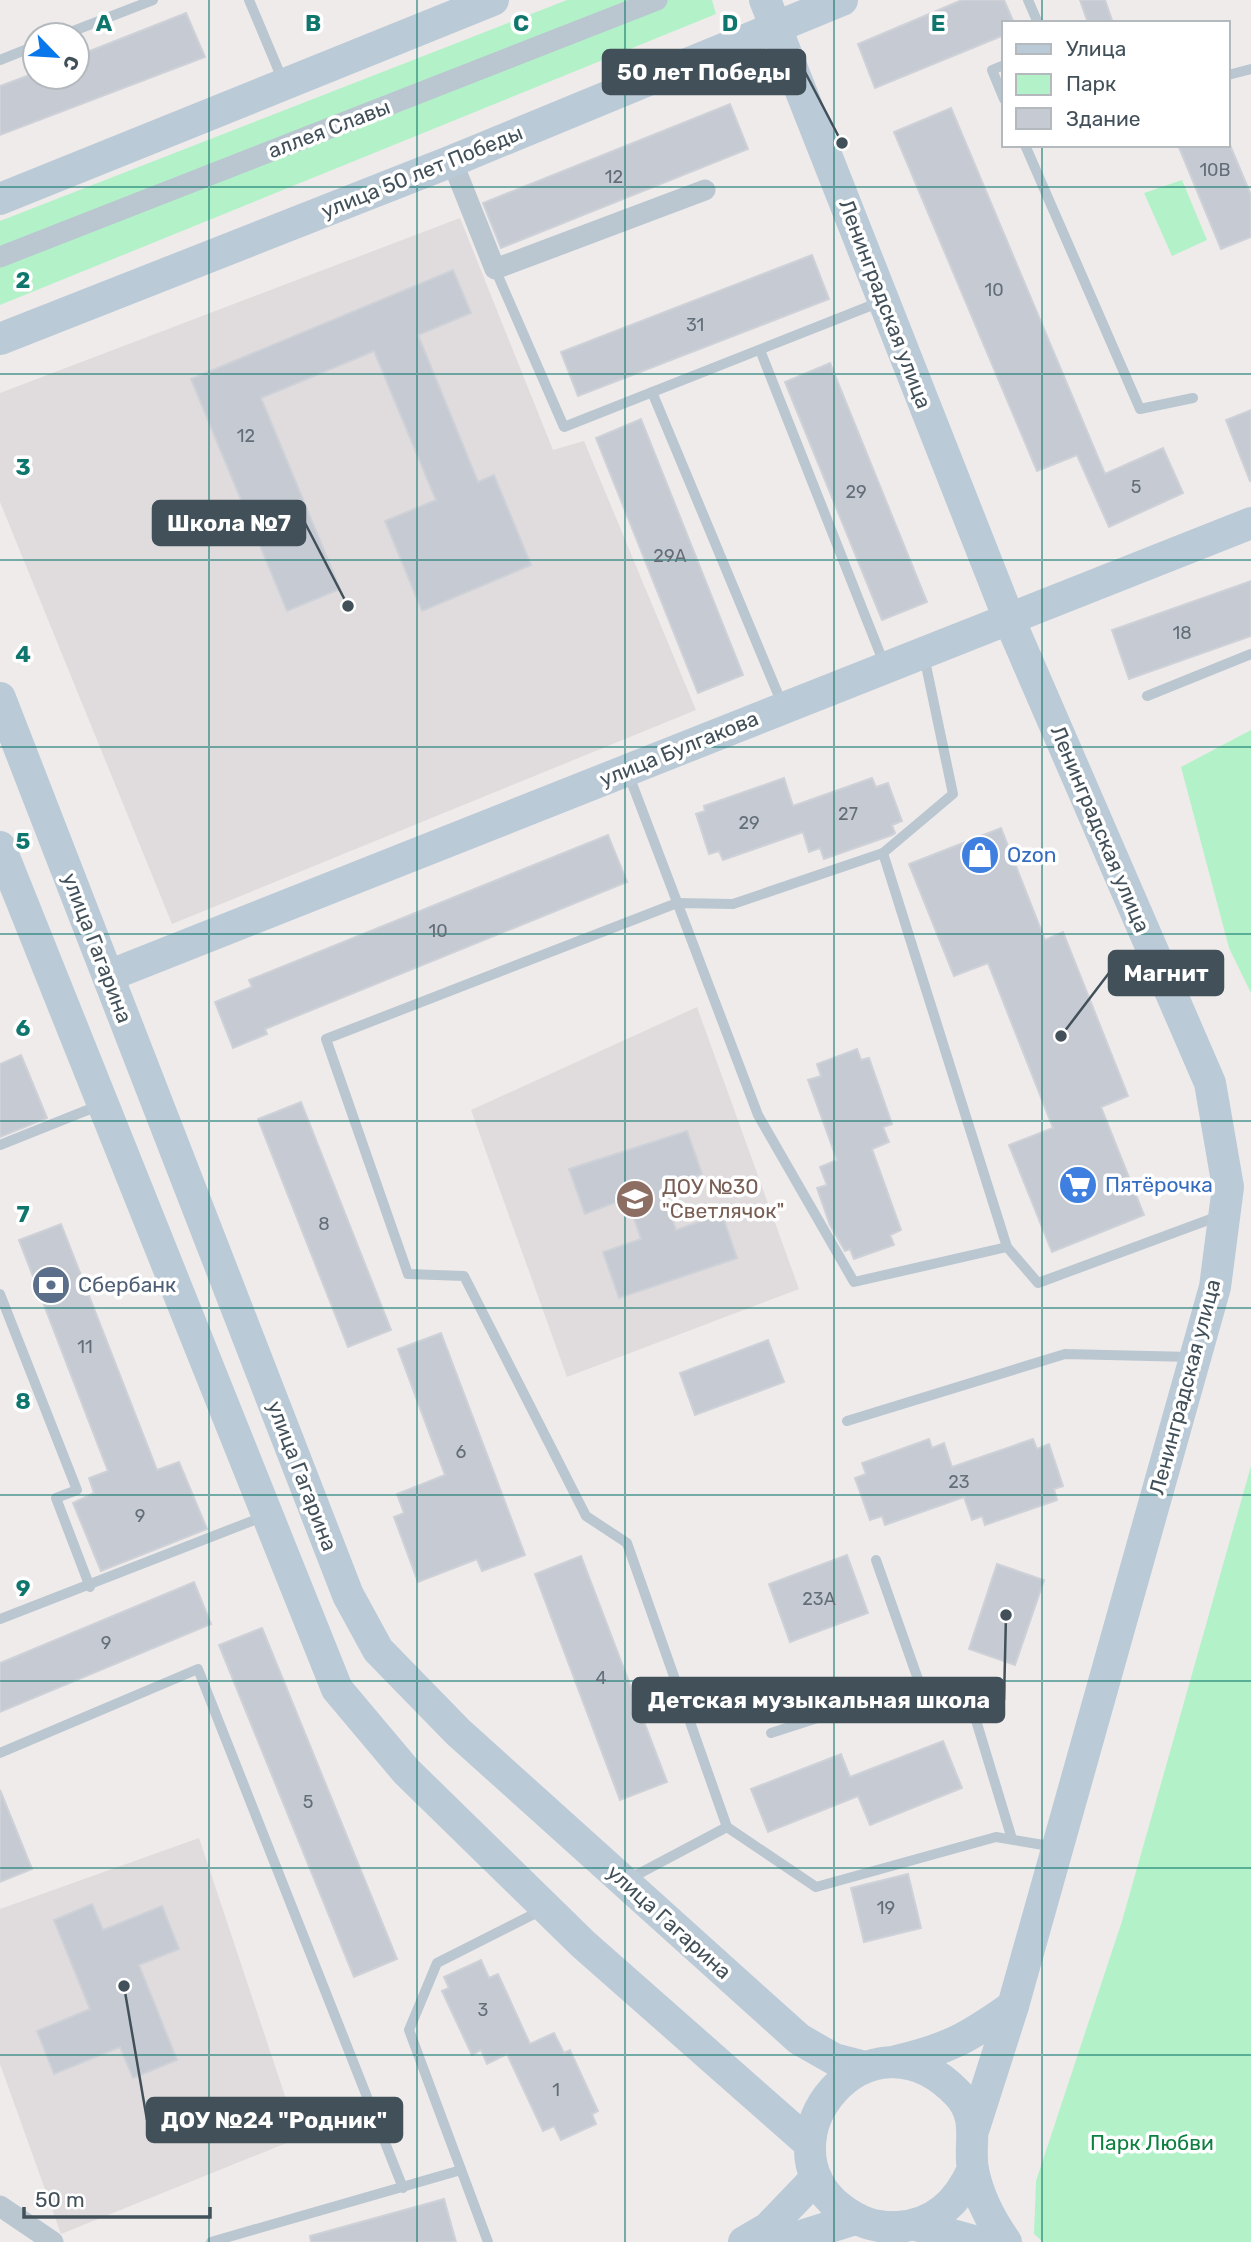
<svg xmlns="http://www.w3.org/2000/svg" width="1251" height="2242" viewBox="0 0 1251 2242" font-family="Rubik,sans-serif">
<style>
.education{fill:#e0dcdd}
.green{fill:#b3f2c8}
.building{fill:#c6cad2;stroke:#ced2d8;stroke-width:2}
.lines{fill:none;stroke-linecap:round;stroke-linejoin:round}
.lane{stroke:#bac7d0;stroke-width:10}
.street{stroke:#bac7d0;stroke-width:21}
.secondary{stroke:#bbcad7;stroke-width:32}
.grid{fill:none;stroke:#0f766e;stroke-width:2;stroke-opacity:0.55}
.labels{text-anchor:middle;stroke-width:7;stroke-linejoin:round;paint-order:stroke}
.number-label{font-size:18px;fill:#636e78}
.street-label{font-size:21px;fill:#42505a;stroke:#fff}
.shop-label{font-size:21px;fill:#366cbe;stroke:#fff;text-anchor:start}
.education-label{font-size:21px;fill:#785e54;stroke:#fff;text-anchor:start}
.service-label{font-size:21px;fill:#4e5e75;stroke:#fff;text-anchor:start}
.park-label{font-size:21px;fill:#0e8141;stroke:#fff}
.grid-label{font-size:23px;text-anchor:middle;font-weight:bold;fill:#0f766e;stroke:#fff;stroke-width:7;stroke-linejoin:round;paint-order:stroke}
.leader{fill:none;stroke:#42505a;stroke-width:2.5}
.callout-dot{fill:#42505a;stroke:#fff;stroke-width:2.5}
.callout{fill:#42505a;stroke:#42505a;stroke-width:2.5}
.callout-label{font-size:23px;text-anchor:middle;font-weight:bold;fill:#fff}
</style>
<rect width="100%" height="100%" fill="#efebeb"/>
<g class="education">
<polygon points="460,218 553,450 584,441 696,710 172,924 0,502 0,393"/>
<polygon points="697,1007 799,1289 567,1377 471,1110"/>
<polygon points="199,1838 299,2138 61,2234 0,2064 0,1909"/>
</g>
<g class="green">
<polygon points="567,0 712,0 716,14 0,305 0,221"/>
<polygon points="1182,180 1207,240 1172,256 1144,193"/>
<polygon points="1251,730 1251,993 1229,948 1181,767"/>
<polygon points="1251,1466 1251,2242 1043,2242 1034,2234 1036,2181 1122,1921"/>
</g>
<g class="building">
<polygon points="962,0 1004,0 1014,23 1004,23 1004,35 875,88 858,44"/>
<polygon points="1080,0 1105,0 1113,23 1088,23"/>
<polygon points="186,13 205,57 0,135 0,86 35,73 35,77 77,77 77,56"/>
<polygon points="730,104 748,149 501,248 483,203"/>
<polygon points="951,108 1105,474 1163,448 1183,493 1109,527 1077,455 1037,471 894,132"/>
<polygon points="1178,145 1230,145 1251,195 1251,237 1221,249"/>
<polygon points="812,255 829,299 578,396 561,352"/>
<polygon points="453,270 471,313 418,335 478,482 494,475 531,565 422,611 385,521 436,500 374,351 261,398 340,589 287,611 191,379"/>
<polygon points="830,363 927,602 882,620 785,382"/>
<polygon points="1251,410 1251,481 1250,481 1226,420"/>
<polygon points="641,419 743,675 698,693 596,438"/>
<polygon points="1251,581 1251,636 1129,679 1112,630"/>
<polygon points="784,778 793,806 872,778 876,787 888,783 902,821 892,825 895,833 892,835 824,859 820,848 809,852 803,832 723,860 719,851 709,854 696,814 705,811 704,806"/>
<polygon points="1001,828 1045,940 1063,932 1128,1096 1101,1107 1144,1215 1052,1252 1009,1145 1053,1128 988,963 954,976 909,864"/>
<polygon points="608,835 627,882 265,1029 267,1034 233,1048 215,1002 252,987 249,980"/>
<polygon points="857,1049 861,1060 869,1058 892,1124 883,1127 889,1142 872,1149 901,1230 890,1235 894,1245 854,1259 850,1249 845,1251 830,1225 817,1188 827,1185 820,1167 837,1160 808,1080 821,1076 817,1064"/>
<polygon points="21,1055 47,1118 0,1137 0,1064"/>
<polygon points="301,1102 391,1330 348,1347 258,1119"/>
<polygon points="687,1131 702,1174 662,1188 676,1230 722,1214 737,1258 619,1298 603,1252 641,1239 627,1198 585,1214 569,1169"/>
<polygon points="61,1224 157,1470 179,1462 207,1529 101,1571 73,1503 94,1493 89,1478 108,1471 19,1240"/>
<polygon points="441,1333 525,1555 482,1571 477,1559 418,1582 394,1517 404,1513 397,1494 445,1475 398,1349"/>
<polygon points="768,1340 784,1382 695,1415 680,1373"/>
<polygon points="929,1439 932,1448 944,1443 952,1467 1033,1439 1037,1449 1049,1444 1063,1486 1054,1489 1057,1500 985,1525 982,1516 972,1520 964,1497 885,1525 882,1516 870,1520 855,1478 866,1474 862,1463"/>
<polygon points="847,1555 868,1613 790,1642 769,1584"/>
<polygon points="581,1556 667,1782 620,1800 535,1574"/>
<polygon points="997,1564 1044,1580 1015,1665 969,1649"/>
<polygon points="194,1582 211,1624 0,1712 0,1663"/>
<polygon points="262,1628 397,1959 354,1977 219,1645"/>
<polygon points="943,1741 962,1788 870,1825 858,1796 768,1832 751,1789 841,1754 850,1777"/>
<polygon points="0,1790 32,1869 0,1882"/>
<polygon points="908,1874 921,1928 864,1942 851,1888"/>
<polygon points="92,1904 103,1930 162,1906 179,1949 139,1965 177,2060 133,2078 120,2047 54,2074 37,2031 90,2009 54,1920"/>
<polygon points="481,1960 489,1978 498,1974 530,2044 554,2033 564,2053 570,2050 598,2111 592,2114 596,2124 561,2140 554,2126 543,2131 507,2054 487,2064 481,2050 472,2055 442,1991 449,1988 444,1977"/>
<polygon points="444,2199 456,2242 311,2242 310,2236"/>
</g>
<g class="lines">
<g class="lane">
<polyline points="249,0 283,81"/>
<polyline points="1028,0 1038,23"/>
<polyline points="63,35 153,0"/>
<polyline points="0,60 35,46"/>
<polyline points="1004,65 992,70 1004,99"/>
<polyline points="1228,75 1251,69"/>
<polyline points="1025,145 1140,409 1193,398"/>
<polyline points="495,269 564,427 880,302"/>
<polyline points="760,350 885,666"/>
<polyline points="652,392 783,706"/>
<polyline points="924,656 953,794 883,853 1007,1247 1038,1283 1219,1216"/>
<polyline points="1147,696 1251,654"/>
<polyline points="628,773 758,1115 854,1282 1007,1247"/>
<polyline points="0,1145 100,1105"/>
<polyline points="0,1294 77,1490 56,1498 90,1587"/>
<polyline points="847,1421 1065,1354 1192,1357"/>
<polyline points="0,1619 265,1516"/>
<polyline points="920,1685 975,1717 1012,1839"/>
<polyline points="771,1733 920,1685 876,1560"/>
<polyline points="0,1753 198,1669 403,2188"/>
<polyline points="727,1827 816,1887 996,1837 1055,1847"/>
<polyline points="627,1880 727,1827 627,1543 586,1516 464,1276 408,1274 326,1039 677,903 733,904 883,853"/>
<polyline points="211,2242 461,2170"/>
<polyline points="488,2242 409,2030 437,1963 544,1909"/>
</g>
<g class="street">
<polyline points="452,161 495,269 705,190"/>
<polyline points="0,257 657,0"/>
<polyline points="0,2206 53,2242"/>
</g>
<g class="secondary">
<polyline points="765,0 1009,619 1210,1083 1228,1187 1215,1287 1013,2006 974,2128"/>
<polyline points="0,199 493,0"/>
<polyline points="0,339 452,161 842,0"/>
<polyline points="0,698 348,1595 378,1650 458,1732 799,2039 834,2059 865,2067"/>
<polyline points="0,847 337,1689 406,1771 583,1944 810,2144"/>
<polyline points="108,976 1251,523"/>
<path d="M896 2061C949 2049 969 2037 1013 2006"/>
<path d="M973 2169C958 2202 936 2224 898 2227 875 2228 858 2222 840 2208 755 2141 868 1999 958 2094 981 2119 968 2143 973 2170 978 2195 991 2221 1006 2242"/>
<polyline points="916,2225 977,2242"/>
<polyline points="744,2242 768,2228 816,2178"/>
<polyline points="782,2242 855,2219"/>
</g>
</g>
<path class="grid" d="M209 0V2242M417 0V2242M625 0V2242M834 0V2242M1042 0V23M1042 145V2242M0 187H1251M0 374H1251M0 560H1251M0 747H1251M0 934H1251M0 1121H1251M0 1308H1251M0 1495H1251M0 1681H1251M0 1868H1251M0 2055H1251"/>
<defs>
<symbol id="shop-disc" viewBox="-11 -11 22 22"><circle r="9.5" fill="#3f7fe0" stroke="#fff"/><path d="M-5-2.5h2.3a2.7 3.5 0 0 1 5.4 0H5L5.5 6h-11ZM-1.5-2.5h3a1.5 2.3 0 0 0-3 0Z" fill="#fff"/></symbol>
<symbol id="supermarket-disc" viewBox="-11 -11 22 22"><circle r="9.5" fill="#3f7fe0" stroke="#fff"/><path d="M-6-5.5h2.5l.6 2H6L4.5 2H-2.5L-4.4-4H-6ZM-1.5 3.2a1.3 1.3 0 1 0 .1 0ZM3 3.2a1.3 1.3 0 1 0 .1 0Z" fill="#fff"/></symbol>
<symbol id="school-disc" viewBox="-11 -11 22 22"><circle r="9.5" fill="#8d6e63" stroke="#fff"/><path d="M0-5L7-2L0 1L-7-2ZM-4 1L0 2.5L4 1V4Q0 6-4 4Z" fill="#fff"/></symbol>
<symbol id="bank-disc" viewBox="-11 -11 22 22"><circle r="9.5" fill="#5c6f8a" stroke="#fff"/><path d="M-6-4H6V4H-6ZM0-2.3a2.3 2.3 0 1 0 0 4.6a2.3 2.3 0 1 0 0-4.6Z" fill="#fff"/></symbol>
</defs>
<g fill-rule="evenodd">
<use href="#shop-disc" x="958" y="833" width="44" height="44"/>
<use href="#supermarket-disc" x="1056" y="1163" width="44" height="44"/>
<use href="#school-disc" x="613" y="1177" width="44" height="44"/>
<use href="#bank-disc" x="29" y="1263" width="44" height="44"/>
</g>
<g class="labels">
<g class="number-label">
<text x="1215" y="176">10В</text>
<text x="614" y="183">12</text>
<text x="994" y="296">10</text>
<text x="695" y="331">31</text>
<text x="246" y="442">12</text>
<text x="1136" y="493">5</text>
<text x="856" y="498">29</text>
<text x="670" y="562">29А</text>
<text x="1182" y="639">18</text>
<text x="848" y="820">27</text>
<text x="749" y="829">29</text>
<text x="438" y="937">10</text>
<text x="324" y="1230">8</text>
<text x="85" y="1353">11</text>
<text x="461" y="1458">6</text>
<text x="959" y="1488">23</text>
<text x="140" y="1522">9</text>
<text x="819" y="1605">23А</text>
<text x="106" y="1649">9</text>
<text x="601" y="1684">4</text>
<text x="308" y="1808">5</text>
<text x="886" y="1914">19</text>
<text x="483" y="2016">3</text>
<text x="556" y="2096">1</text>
</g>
<g class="street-label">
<text transform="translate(329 129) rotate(-21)" y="7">аллея Славы</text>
<text transform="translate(422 172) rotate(-22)" y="7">улица 50 лет Победы</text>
<text transform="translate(885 304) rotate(69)" y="7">Ленинградская улица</text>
<text transform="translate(679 749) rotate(-22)" y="7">улица Булгакова</text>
<text transform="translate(1100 829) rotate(67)" y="7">Ленинградская улица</text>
<text transform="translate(97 948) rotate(69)" y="7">улица Гагарина</text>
<text transform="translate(1185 1387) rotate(-75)" y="7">Ленинградская улица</text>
<text transform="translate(302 1476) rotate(69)" y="7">улица Гагарина</text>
<text transform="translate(669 1922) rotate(42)" y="7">улица Гагарина</text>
</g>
<g class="shop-label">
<text x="1007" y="862">Ozon</text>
<text x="1105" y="1192">Пятёрочка</text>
</g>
<g class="education-label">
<text x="662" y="1194">ДОУ №30<tspan x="662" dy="24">"Светлячок"</tspan></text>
</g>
<g class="service-label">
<text x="78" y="1292">Сбербанк</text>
</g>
<g class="park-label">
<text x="1152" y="2150">Парк Любви</text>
</g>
</g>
<g class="grid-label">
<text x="104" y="31">A</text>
<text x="313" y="31">B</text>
<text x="521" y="31">C</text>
<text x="730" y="31">D</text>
<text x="938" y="31">E</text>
<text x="23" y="288">2</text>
<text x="23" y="475">3</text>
<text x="23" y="662">4</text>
<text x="23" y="849">5</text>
<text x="23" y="1036">6</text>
<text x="23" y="1222">7</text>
<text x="23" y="1409">8</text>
<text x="23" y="1596">9</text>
</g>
<path class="leader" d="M842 143L805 72M348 606L305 523M1061 1036L1109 973M1006 1615L1004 1700M124 1986L147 2120"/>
<g class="callout-dot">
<circle cx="842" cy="143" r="7"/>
<circle cx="348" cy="606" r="7"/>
<circle cx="1061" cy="1036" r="7"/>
<circle cx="1006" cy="1615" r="7"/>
<circle cx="124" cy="1986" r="7"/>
</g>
<g class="callout">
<rect x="603" y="50" width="202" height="44" rx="7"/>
<rect x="153" y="501" width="152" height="44" rx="7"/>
<rect x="1109" y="951" width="114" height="44" rx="7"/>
<rect x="633" y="1678" width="371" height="44" rx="7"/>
<rect x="147" y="2098" width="255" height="44" rx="7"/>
</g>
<g class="callout-label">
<text x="704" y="80">50 лет Победы</text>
<text x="229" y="531">Школа №7</text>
<text x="1166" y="981">Магнит</text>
<text x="819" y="1708">Детская музыкальная школа</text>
<text x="274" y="2128">ДОУ №24 "Родник"</text>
</g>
<rect x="1002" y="21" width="228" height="126" fill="#ffffff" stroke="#b3b9bd" stroke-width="2"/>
<rect x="1016" y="44" width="35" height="10" fill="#bbcad7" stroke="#b3b9bd" stroke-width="2"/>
<text x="1066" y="56" font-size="21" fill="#42505a">Улица</text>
<rect x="1016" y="74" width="35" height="21" fill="#b3f2c8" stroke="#b3b9bd" stroke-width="2"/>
<text x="1066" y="91" font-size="21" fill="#42505a">Парк</text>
<rect x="1016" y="108" width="35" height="21" fill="#c6cad2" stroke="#b3b9bd" stroke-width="2"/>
<text x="1066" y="126" font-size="21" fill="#42505a">Здание</text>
<g transform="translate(56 56) rotate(115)"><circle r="33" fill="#ffffff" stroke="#b3b9bd" stroke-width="2"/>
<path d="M0-5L12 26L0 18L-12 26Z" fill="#0877eb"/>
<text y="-10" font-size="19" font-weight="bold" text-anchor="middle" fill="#42505a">С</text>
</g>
<path d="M24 2207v10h186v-10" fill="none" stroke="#42505a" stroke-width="3.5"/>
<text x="35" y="2207" font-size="21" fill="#42505a" stroke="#ffffff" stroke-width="5" paint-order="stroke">50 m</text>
</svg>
